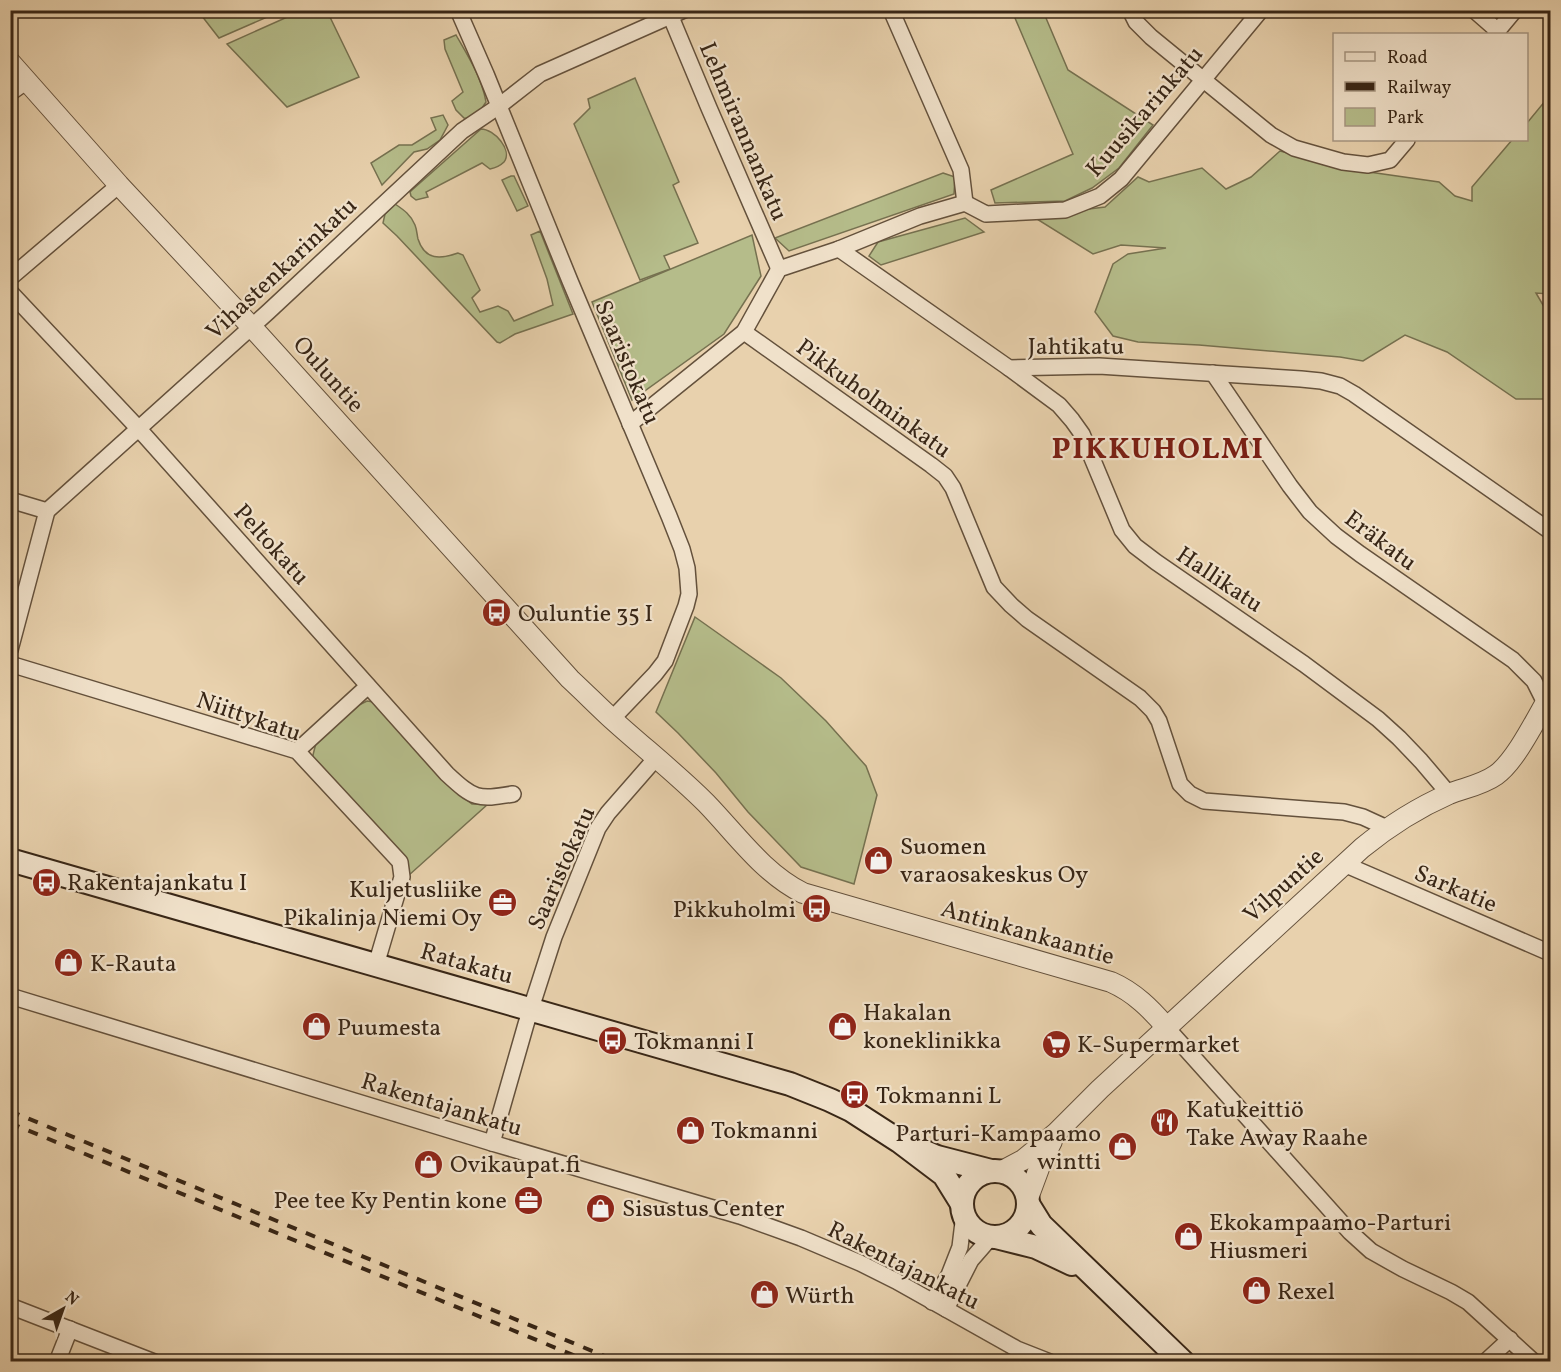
<svg xmlns="http://www.w3.org/2000/svg" width="1561" height="1372" viewBox="0 0 1561 1372" font-family="Vollkorn,serif">
<style>
.green{fill:#b5bc8a;stroke:#767150;stroke-width:1.5}
.lines{fill:none;stroke-linecap:round;stroke-linejoin:round}
.minor-casing{stroke:#64513c;stroke-width:18}
.tertiary-casing{stroke:#64513c;stroke-width:22}
.secondary-casing{stroke:#382616;stroke-width:26}
.minor{stroke:#f0e1ca;stroke-width:15}
.tertiary{stroke:#f0e1ca;stroke-width:20}
.secondary{stroke:#f0e1ca;stroke-width:22}
.rail{stroke:#382616;stroke-width:4;stroke-dasharray:10 10;stroke-linecap:butt}
.labels{text-anchor:middle;stroke-width:4.5;stroke-linejoin:round;paint-order:stroke}
.street-label{font-size:24px;fill:#382616;stroke:#f0e1ca}
.poi-label{font-size:24px;fill:#382616;stroke:#f0e1ca;text-anchor:start}
.district-label{font-size:30px;font-weight:bold;letter-spacing:1.5px;fill:#7a1f14;stroke:#f0e1ca}
</style>
<rect width="100%" height="100%" fill="#e8d1ad"/>
<filter id="stains"><feTurbulence type="fractalNoise" baseFrequency=".00333" numOctaves="4"/><feColorMatrix values="0 0 0 0 .2 0 0 0 0 .09 0 0 0 0 .02 0 0 0 .5 -.17"/></filter>
<radialGradient id="worn" r=".72"><stop offset=".6" stop-color="#630" stop-opacity="0"/><stop offset="1" stop-color="#630" stop-opacity=".3"/></radialGradient>
<g class="green">
<polygon points="303,10 327,11 359,77 287,107 227,44"/>
<polygon points="198,11 281,11 219,38"/>
<polygon points="1012,11 1043,11 1068,70 1153,125 1119,168 1092,188 1065,201 995,203 991,190 1073,154"/>
<path d="M456 35C468 56 482 78 486 102L480 111 471 119 464 118 456 110 452 101 463 92 445 49 444 40Z"/>
<polygon points="635,78 679,182 673,185 698,243 664,256 670,269 640,280 574,124 590,108 588,99"/>
<polygon points="1550,95 1550,294 1536,293 1550,317 1550,399 1516,399 1447,352 1405,335 1363,361 1340,357 1199,345 1138,342 1113,336 1095,312 1113,264 1128,254 1166,248 1121,245 1093,254 1032,216 1105,207 1138,177 1149,182 1202,168 1226,189 1251,177 1280,151 1355,170 1439,182 1455,196 1472,201 1472,187 1512,140 1526,140 1527,123"/>
<polygon points="443,115 448,125 440,140 427,149 414,152 382,185 371,163 399,145 412,145 436,130 431,118"/>
<path d="M481 129C494 129 513 150 504 162 500 166 495 168 490 169L482 163 426 192 428 197 416 200 411 196 410 192 412 190Z"/>
<polygon points="943,173 955,177 954,194 789,251 775,238"/>
<polygon points="511,176 514,176 528,206 517,211 502,180"/>
<path d="M395 204C404 210 411 215 415 225 417 230 417 235 418 239 425 261 441 259 458 253L463 255 480 290 472 298 480 312 498 306 508 311 514 321 553 305 547 279 531 235 540 231 573 314 515 334 500 343 497 342 397 236 383 223 385 214Z"/>
<polygon points="965,218 984,232 881,265 869,256 878,242"/>
<polygon points="752,235 761,276 724,334 632,400 592,302"/>
<polygon points="695,617 781,678 826,721 866,766 877,795 854,884 801,867 748,812 716,773 678,733 656,712"/>
<polygon points="367,701 374,702 450,787 472,804 488,804 408,876 312,759 316,743 359,705"/>
</g>
<g class="lines">
<defs>
<g id="minor">
<polyline points="458,10 486,74 570,281 669,516 682,549 687,568 689,594 686,606 665,661 655,674 612,719"/>
<polyline points="668,10 709,108 779,269"/>
<polyline points="891,10 961,170 965,203"/>
<polyline points="1130,10 1136,22 1151,37 1271,135 1294,148 1343,162 1368,165 1390,160 1407,140"/>
<polyline points="1474,10 1498,31"/>
<polyline points="1495,34 1515,10"/>
<polyline points="10,93 27,81"/>
<polyline points="839,249 1009,368 1099,366 1301,379 1321,381 1340,386 1354,394 1550,531"/>
<polyline points="10,278 119,185"/>
<path d="M10 292 138 428 447 774C474 799 477 800 513 794"/>
<polyline points="744,332 931,465 945,476 953,488 994,587 1011,605 1027,619 1140,698 1153,711 1159,721 1180,784 1190,794 1204,801 1344,812 1363,817 1387,828"/>
<polyline points="1009,368 1059,405 1072,420 1082,434 1122,530 1135,546 1156,562 1304,664 1378,719 1399,738 1421,761 1449,794"/>
<polyline points="1213,373 1290,486 1310,512 1336,536 1360,554 1513,660 1534,681 1549,711"/>
<polyline points="630,424 744,332 779,269 839,249 920,216 965,203 986,214 1065,210 1100,196 1121,179 1261,10"/>
<polyline points="10,500 47,511"/>
<polyline points="10,650 47,511 268,312 462,131 499,106 540,74 684,10"/>
<polyline points="10,664 297,751 400,862 402,877 376,965"/>
<polyline points="297,751 368,686"/>
<polyline points="1344,864 1550,953"/>
<polyline points="10,996 492,1143 740,1216 801,1238 860,1263 896,1281 1017,1349 1050,1362"/>
<polyline points="1167,1028 1350,1232 1371,1251 1403,1269 1451,1292 1468,1302 1534,1362"/>
<polyline points="492,1143 526,1024 554,937 598,828 608,813 656,758"/>
<polyline points="932,1302 949,1275 960,1247 964,1214"/>
<polyline points="10,1306 154,1362"/>
<polyline points="946,1309 971,1260 991,1237"/>
<polyline points="57,1362 70,1329"/>
<polyline points="1485,1362 1510,1339"/>
</g>
<g id="tertiary">
<path d="M10 62 119 185 260 336 570 679C585 693 599 707 613 720 644 748 677 774 706 803 737 835 763 873 803 893L1111 982C1134 992 1151 1009 1167 1028"/>
<path d="M1002 1171 1023 1160 1056 1133 1100 1089 1362 848C1389 826 1417 808 1449 794 1464 788 1482 785 1496 775 1516 761 1537 717 1550 695"/>
<polyline points="1028,1198 1041,1163 1052,1141"/>
</g>
<g id="secondary">
<polyline points="10,860 790,1084 830,1100 851,1110 899,1141 944,1175 962,1204"/>
<polyline points="923,1151 937,1157 991,1171"/>
<circle cx="995" cy="1204" r="33"/>
<polyline points="1028,1204 1041,1225 1183,1362"/>
<polyline points="996,1237 1036,1247 1072,1264"/>
</g>
</defs>
<use href="#minor" class="minor-casing"/>
<use href="#tertiary" class="tertiary-casing"/>
<use href="#secondary" class="secondary-casing"/>
<use href="#minor" class="minor"/>
<use href="#tertiary" class="tertiary"/>
<use href="#secondary" class="secondary"/>
<g class="rail">
<polyline points="10,1111 619,1362"/>
<polyline points="10,1123 590,1362"/>
</g>
</g>
<defs>
<symbol id="bus-disc" viewBox="-11 -11 22 22"><circle r="9.5" fill="#8f2418" stroke="#f0e1ca"/><path d="M-5-6H5V4H4V6H2V4H-2V6H-4V4H-5ZM-3.5-4V0h7V-4ZM-3.5 1.2v1.5H-2V1.2ZM2 1.2v1.5H3.5V1.2Z" fill="#fff"/></symbol>
<symbol id="shop-disc" viewBox="-11 -11 22 22"><circle r="9.5" fill="#8f2418" stroke="#f0e1ca"/><path d="M-5-2.5h2.3a2.7 3.5 0 0 1 5.4 0H5L5.5 6h-11ZM-1.5-2.5h3a1.5 2.3 0 0 0-3 0Z" fill="#fff"/></symbol>
<symbol id="office-disc" viewBox="-11 -11 22 22"><circle r="9.5" fill="#8f2418" stroke="#f0e1ca"/><path d="M-6-3h4V-5.5h4V-3h4V5H-6ZM-1-4.5V-3h2v-1.5ZM-6 0V1H6V0Z" fill="#fff"/></symbol>
<symbol id="supermarket-disc" viewBox="-11 -11 22 22"><circle r="9.5" fill="#8f2418" stroke="#f0e1ca"/><path d="M-6-5.5h2.5l.6 2H6L4.5 2H-2.5L-4.4-4H-6ZM-1.5 3.2a1.3 1.3 0 1 0 .1 0ZM3 3.2a1.3 1.3 0 1 0 .1 0Z" fill="#fff"/></symbol>
<symbol id="restaurant-disc" viewBox="-11 -11 22 22"><circle r="9.5" fill="#8f2418" stroke="#f0e1ca"/><path d="M-5-6h1v4h1v-4h1v4h1v-4h1v5L-1.5 .5V6h-2V.5L-5-1ZM5-6V6H3V1.5H1.5Q1.5-4 5-6Z" fill="#fff"/></symbol>
</defs>
<g fill-rule="evenodd">
<use href="#bus-disc" x="480" y="596" width="33" height="33"/>
<use href="#shop-disc" x="862" y="844" width="33" height="33"/>
<use href="#bus-disc" x="30" y="866" width="33" height="33"/>
<use href="#office-disc" x="486" y="886" width="33" height="33"/>
<use href="#bus-disc" x="800" y="892" width="33" height="33"/>
<use href="#shop-disc" x="52" y="946" width="33" height="33"/>
<use href="#shop-disc" x="826" y="1010" width="33" height="33"/>
<use href="#shop-disc" x="300" y="1010" width="33" height="33"/>
<use href="#bus-disc" x="596" y="1024" width="33" height="33"/>
<use href="#supermarket-disc" x="1040" y="1028" width="33" height="33"/>
<use href="#bus-disc" x="838" y="1078" width="33" height="33"/>
<use href="#restaurant-disc" x="1148" y="1106" width="33" height="33"/>
<use href="#shop-disc" x="674" y="1114" width="33" height="33"/>
<use href="#shop-disc" x="1106" y="1130" width="33" height="33"/>
<use href="#shop-disc" x="412" y="1148" width="33" height="33"/>
<use href="#office-disc" x="512" y="1184" width="33" height="33"/>
<use href="#shop-disc" x="584" y="1192" width="33" height="33"/>
<use href="#shop-disc" x="1172" y="1220" width="33" height="33"/>
<use href="#shop-disc" x="1240" y="1274" width="33" height="33"/>
<use href="#shop-disc" x="748" y="1278" width="33" height="33"/>
</g>
<g class="labels">
<g class="street-label">
<text transform="translate(1144 111) rotate(-49)" y="8">Kuusikarinkatu</text>
<text transform="translate(744 131) rotate(67)" y="8">Lehmirannankatu</text>
<text transform="translate(281 268) rotate(-43)" y="8">Vihastenkarinkatu</text>
<text x="1076" y="354">Jahtikatu</text>
<text transform="translate(628 362) rotate(67)" y="8">Saaristokatu</text>
<text transform="translate(329 374) rotate(48)" y="8">Ouluntie</text>
<text transform="translate(874 398) rotate(36)" y="8">Pikkuholminkatu</text>
<text transform="translate(1381 540) rotate(37)" y="8">Eräkatu</text>
<text transform="translate(272 544) rotate(48)" y="8">Peltokatu</text>
<text transform="translate(1220 579) rotate(34)" y="8">Hallikatu</text>
<text transform="translate(249 716) rotate(19)" y="8">Niittykatu</text>
<text transform="translate(561 868) rotate(-66)" y="8">Saaristokatu</text>
<text transform="translate(1283 885) rotate(-42)" y="8">Vilpuntie</text>
<text transform="translate(1456 888) rotate(23)" y="8">Sarkatie</text>
<text transform="translate(1028 932) rotate(16)" y="8">Antinkankaantie</text>
<text transform="translate(467 963) rotate(16)" y="8">Ratakatu</text>
<text transform="translate(442 1104) rotate(17)" y="8">Rakentajankatu</text>
<text transform="translate(904 1265) rotate(27)" y="8">Rakentajankatu</text>
</g>
<g class="poi-label">
<text x="518" y="621">Ouluntie 35 I</text>
<text x="900" y="854">Suomen<tspan x="900" dy="28">varaosakeskus Oy</tspan></text>
<text x="67" y="890">Rakentajankatu I</text>
<text x="482" y="897" text-anchor="end">Kuljetusliike<tspan x="482" dy="28">Pikalinja Niemi Oy</tspan></text>
<text x="796" y="917" text-anchor="end">Pikkuholmi</text>
<text x="90" y="971">K-Rauta</text>
<text x="863" y="1020">Hakalan<tspan x="863" dy="28">koneklinikka</tspan></text>
<text x="337" y="1035">Puumesta</text>
<text x="634" y="1049">Tokmanni I</text>
<text x="1077" y="1052">K-Supermarket</text>
<text x="876" y="1103">Tokmanni L</text>
<text x="1186" y="1117">Katukeittiö<tspan x="1186" dy="28">Take Away Raahe</tspan></text>
<text x="711" y="1138">Tokmanni</text>
<text x="1101" y="1141" text-anchor="end">Parturi-Kampaamo<tspan x="1101" dy="28">wintti</tspan></text>
<text x="450" y="1172">Ovikaupat.fi</text>
<text x="507" y="1208" text-anchor="end">Pee tee Ky Pentin kone</text>
<text x="622" y="1216">Sisustus Center</text>
<text x="1209" y="1230">Ekokampaamo-Parturi<tspan x="1209" dy="28">Hiusmeri</tspan></text>
<text x="1277" y="1299">Rexel</text>
<text x="785" y="1303">Würth</text>
</g>
<g class="district-label">
<text x="1158" y="458">PIKKUHOLMI</text>
</g>
</g>
<rect width="1561" height="1372" fill="none" stroke="#e8d1ad" stroke-width="36"/>
<rect x="12" y="12" width="1537" height="1348" fill="none" stroke="#382616" stroke-width="3"/>
<rect x="18" y="18" width="1525" height="1336" fill="none" stroke="#382616" stroke-width="1.5"/>
<rect x="1333" y="33" width="195" height="108" fill="#f0e1ca" stroke="#a69682" stroke-width="1.5"/>
<rect x="1345" y="52" width="30" height="9" fill="#f0e1ca" stroke="#a69682" stroke-width="1.5"/>
<text x="1387" y="63" font-size="18" fill="#382616">Road</text>
<rect x="1345" y="82" width="30" height="9" fill="#382616" stroke="#a69682" stroke-width="1.5"/>
<text x="1387" y="93" font-size="18" fill="#382616">Railway</text>
<rect x="1345" y="108" width="30" height="18" fill="#b5bc8a" stroke="#a69682" stroke-width="1.5"/>
<text x="1387" y="123" font-size="18" fill="#382616">Park</text>
<g transform="translate(63 1309) rotate(40)" stroke="#f0e1ca" stroke-width="4.5" paint-order="stroke">
<path d="M0-4.5L10 22L0 15L-10 22Z" fill="#382616"/>
<text y="-9" font-size="16" font-weight="bold" text-anchor="middle" fill="#382616">N</text>
</g>
<rect width="100%" height="100%" filter="url(#stains)"/>
<rect width="100%" height="100%" fill="url(#worn)"/>
</svg>
